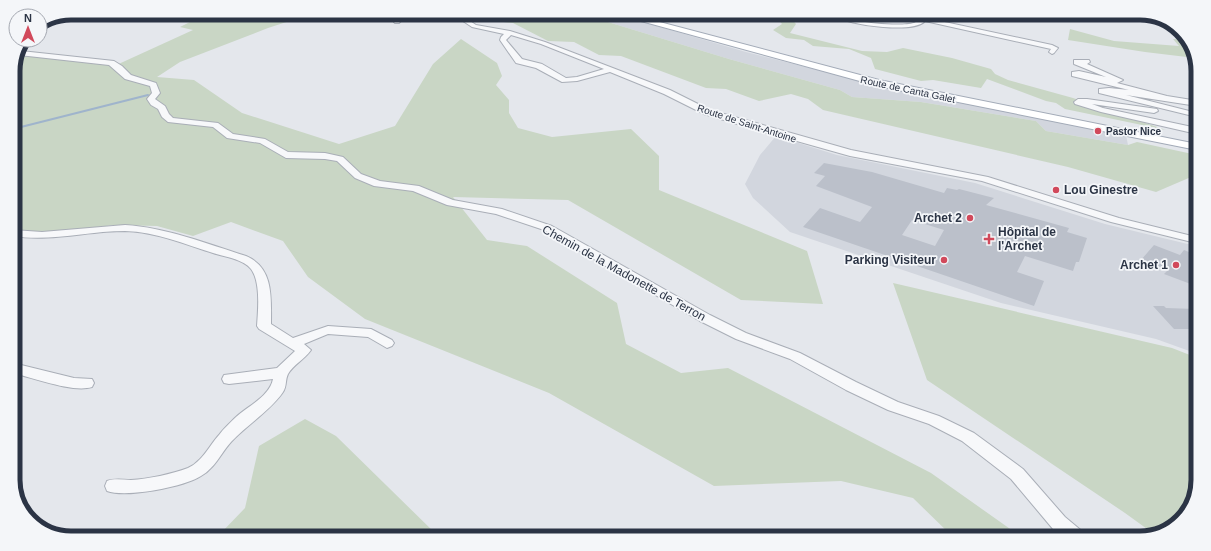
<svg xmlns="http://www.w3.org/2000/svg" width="1211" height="551" viewBox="0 0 1211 551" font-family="Helvetica,sans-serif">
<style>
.built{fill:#d2d6de}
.green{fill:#c9d6c5}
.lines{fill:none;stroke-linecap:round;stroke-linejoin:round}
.stream{stroke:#9fb4cc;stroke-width:2}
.building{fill:#bbc0ca;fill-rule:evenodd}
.minor-casing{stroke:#a9aeb7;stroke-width:2}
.major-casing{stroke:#a3abb8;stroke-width:2}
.minor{fill:#f7f8fa;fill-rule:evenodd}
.major{fill:#fff;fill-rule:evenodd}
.poi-dot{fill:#d1495b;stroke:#f4f6f9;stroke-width:1.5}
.labels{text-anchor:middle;stroke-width:3.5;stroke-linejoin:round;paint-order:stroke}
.far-street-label{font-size:10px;fill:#2b3445;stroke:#f4f6f9}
.far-poi-label{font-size:10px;font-weight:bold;fill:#2b3445;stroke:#f4f6f9;text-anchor:start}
.poi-label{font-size:12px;font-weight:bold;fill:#2b3445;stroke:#f4f6f9;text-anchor:end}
.street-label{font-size:12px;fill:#2b3445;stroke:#f4f6f9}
.rim{fill:none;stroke:#2b3445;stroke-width:5}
</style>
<rect width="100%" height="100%" fill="#e4e7ec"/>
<g class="built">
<polygon points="585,15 619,15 746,52 897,90 1126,135 1128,145 1046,131 1036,121 921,102 852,97 840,90 729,59"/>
<polygon points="776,136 837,155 975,183 1105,224 1196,246 1195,353 1156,339 1001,303 790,232 753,198 745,184 760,155"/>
</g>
<g class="green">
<polygon points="197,14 304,14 305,16 268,28 180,62 157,77 194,80 242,113 339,144 395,126 433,64 461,39 497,63 502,76 496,85 509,100 509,113 518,128 552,137 631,129 659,156 659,190 807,251 823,304 741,300 568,200 453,197 487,240 527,246 617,303 626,344 681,373 728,368 931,473 1023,538 953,537 913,498 841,481 714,486 549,393 365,319 308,277 283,241 231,222 193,236 157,226 113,225 65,232 23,232 13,224 13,118 19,110 13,106 13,68 20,52 107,64 112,67 193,30 180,27 194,20"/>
<polygon points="478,15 585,15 729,59 840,90 852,97 921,102 1036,121 1046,131 1128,145 1137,142 1197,155 1197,178 1191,177 1156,192 1068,167 823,110 808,99 791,94 759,101 726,89 706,88 621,56 599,55 574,42 548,41 513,23 478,19"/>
<polygon points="775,16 789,16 796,24 790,33 862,51 887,52 903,48 952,58 991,69 995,74 1008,80 1073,98 1166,130 1065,109 1056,103 1046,101 987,79 981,88 933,80 921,81 875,69 871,58 849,49 813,46 804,40 786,38 773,30 782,24"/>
<polygon points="1070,29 1114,41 1179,46 1173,39 1189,40 1195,58 1145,52 1068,40"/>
<polygon points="893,283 1172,348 1195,357 1193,502 1172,528 1154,534 1125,513 927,380"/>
<polygon points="305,419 336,436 437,535 220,534 245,508 259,446"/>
</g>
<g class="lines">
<polyline class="stream" points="13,129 148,95"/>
</g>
<g class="building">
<path d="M824 163 872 172 944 193 947 188 957 190 959 189 994 198 986 205 1069 228 1067 232 1087 238 1079 262H1076L1073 271 1025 256 1017 272 1044 281 1034 306 803 227 820 208 860 222 872 207 816 186 825 176 814 173ZM912 220 944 230 935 246 902 235Z"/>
<polygon points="1154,245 1180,255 1184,250 1196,255 1196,286 1164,274 1168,270 1141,260"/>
<polygon points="1153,306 1164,306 1166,308 1195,309 1195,329 1174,329"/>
</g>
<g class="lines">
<defs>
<g id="minor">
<polygon points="400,14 407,14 399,23 395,23 394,22"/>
<path d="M454 15H461L476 25 510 31 545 42 670 90 710 110 851 150 988 177 1119 218 1196 237V243L1111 222 982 181 850 156 754 129 704 114 664 94 610 72 577 81 562 82 536 68 516 63 500 40 501 37 504 34 472 27ZM511 35 541 44 604 69 577 77 566 78 542 64 522 59 506 40Z"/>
<path d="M835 16C844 16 851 19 860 21 871 24 904 26 914 23 918 21 919 20 921 17H927L926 18 1052 45 1058 48 1054 53 1052 54 1049 52 1051 49 925 21C914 34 848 25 835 16Z"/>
<polygon points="1111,17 1164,19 1168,23 1114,19"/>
<polygon points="21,51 114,61 122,66 131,75 156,83 160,93 155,99 165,106 169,114 173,118 218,123 233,134 265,139 288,152 325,153 343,157 361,174 380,181 419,186 453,200 502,209 552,226 710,315 746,333 800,353 856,382 898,402 939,416 974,433 1023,469 1065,517 1083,532 1086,538 1064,538 1053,529 1011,479 962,441 929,424 888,410 846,390 790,359 736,339 700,321 544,230 496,214 447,205 413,191 374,186 355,178 337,161 325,159 286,158 260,143 227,138 213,127 168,122 162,117 158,109 151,105 147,99 152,93 150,86 125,79 109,65 19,55"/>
<polygon points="1074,60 1089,60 1090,62 1087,64 1123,80 1117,83 1167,96 1198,101 1197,106 1126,95 1197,113 1197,117 1099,93 1099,89 1109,88 1129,90 1072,76 1072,72 1079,71 1106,77 1074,64"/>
<polygon points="1078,99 1087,99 1157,109 1158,111 1154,113 1092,104 1103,108 1197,128 1197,134 1101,112 1075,104 1074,102"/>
<path d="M125 225C164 227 208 244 246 256 274 268 271 298 271 324L293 338 328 326 371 329 392 340 394 343 392 346 387 348 368 337 328 334 304 344 311 350C305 359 293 365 288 374 285 380 287 386 283 392 272 409 246 426 231 442 221 453 215 468 201 476 184 487 126 498 107 491L105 486 107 481C115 478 123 480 131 480 148 479 172 474 188 468 202 462 209 446 219 435 224 428 230 423 236 417 248 406 270 396 273 379L229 384 224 383 222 379 224 375 277 368 295 351 259 329 257 326C258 311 261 282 251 269 243 259 225 257 213 253 184 244 156 232 125 231 87 231 51 242 13 236V230L42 232Z"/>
<path d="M13 363 74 378 92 379 94 383 92 387C73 393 34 378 13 373Z"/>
</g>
<polygon id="major" points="619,15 633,15 879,80 1197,144 1197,150 878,86"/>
</defs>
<use href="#minor" class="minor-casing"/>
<use href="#major" class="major-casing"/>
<use href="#minor" class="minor"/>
<use href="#major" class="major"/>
</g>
<g class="poi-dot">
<circle cx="1098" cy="131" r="4"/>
<circle cx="1056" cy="190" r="4"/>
<circle cx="970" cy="218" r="4"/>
<path d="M987 233h4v4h4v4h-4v4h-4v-4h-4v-4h4z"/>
<circle cx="944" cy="260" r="4"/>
<circle cx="1176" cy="265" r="4"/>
</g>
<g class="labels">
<g class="far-street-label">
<text transform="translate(908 89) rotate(12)" y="4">Route de Canta Galet</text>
<text transform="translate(747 123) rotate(18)" y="4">Route de Saint-Antoine</text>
</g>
<g class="far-poi-label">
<text x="1106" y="135">Pastor Nice</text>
</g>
<g class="poi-label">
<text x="1064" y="194" text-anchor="start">Lou Ginestre</text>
<text x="962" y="222">Archet 2</text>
<text x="998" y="236" text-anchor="start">Hôpital de<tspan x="998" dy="14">l'Archet</tspan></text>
<text x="936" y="264">Parking Visiteur</text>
<text x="1168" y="269">Archet 1</text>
</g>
<g class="street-label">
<text transform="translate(624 273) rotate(29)" y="4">Chemin de la Madonette de Terron</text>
</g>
</g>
<path d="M0 0H1211V551H0ZM71 20H1140A51 51 0 0 1 1191 71V480A51 51 0 0 1 1140 531H71A51 51 0 0 1 20 480V71A51 51 0 0 1 71 20Z" fill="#f4f6f9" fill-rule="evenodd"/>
<path class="rim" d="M71 20H1140A51 51 0 0 1 1191 71V480A51 51 0 0 1 1140 531H71A51 51 0 0 1 20 480V71A51 51 0 0 1 71 20Z"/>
<g transform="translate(28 28)"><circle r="19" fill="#f4f6f9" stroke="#a4a8b1"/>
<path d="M0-3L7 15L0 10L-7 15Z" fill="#d1495b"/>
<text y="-6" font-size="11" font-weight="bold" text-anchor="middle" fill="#2b3445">N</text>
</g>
</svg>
